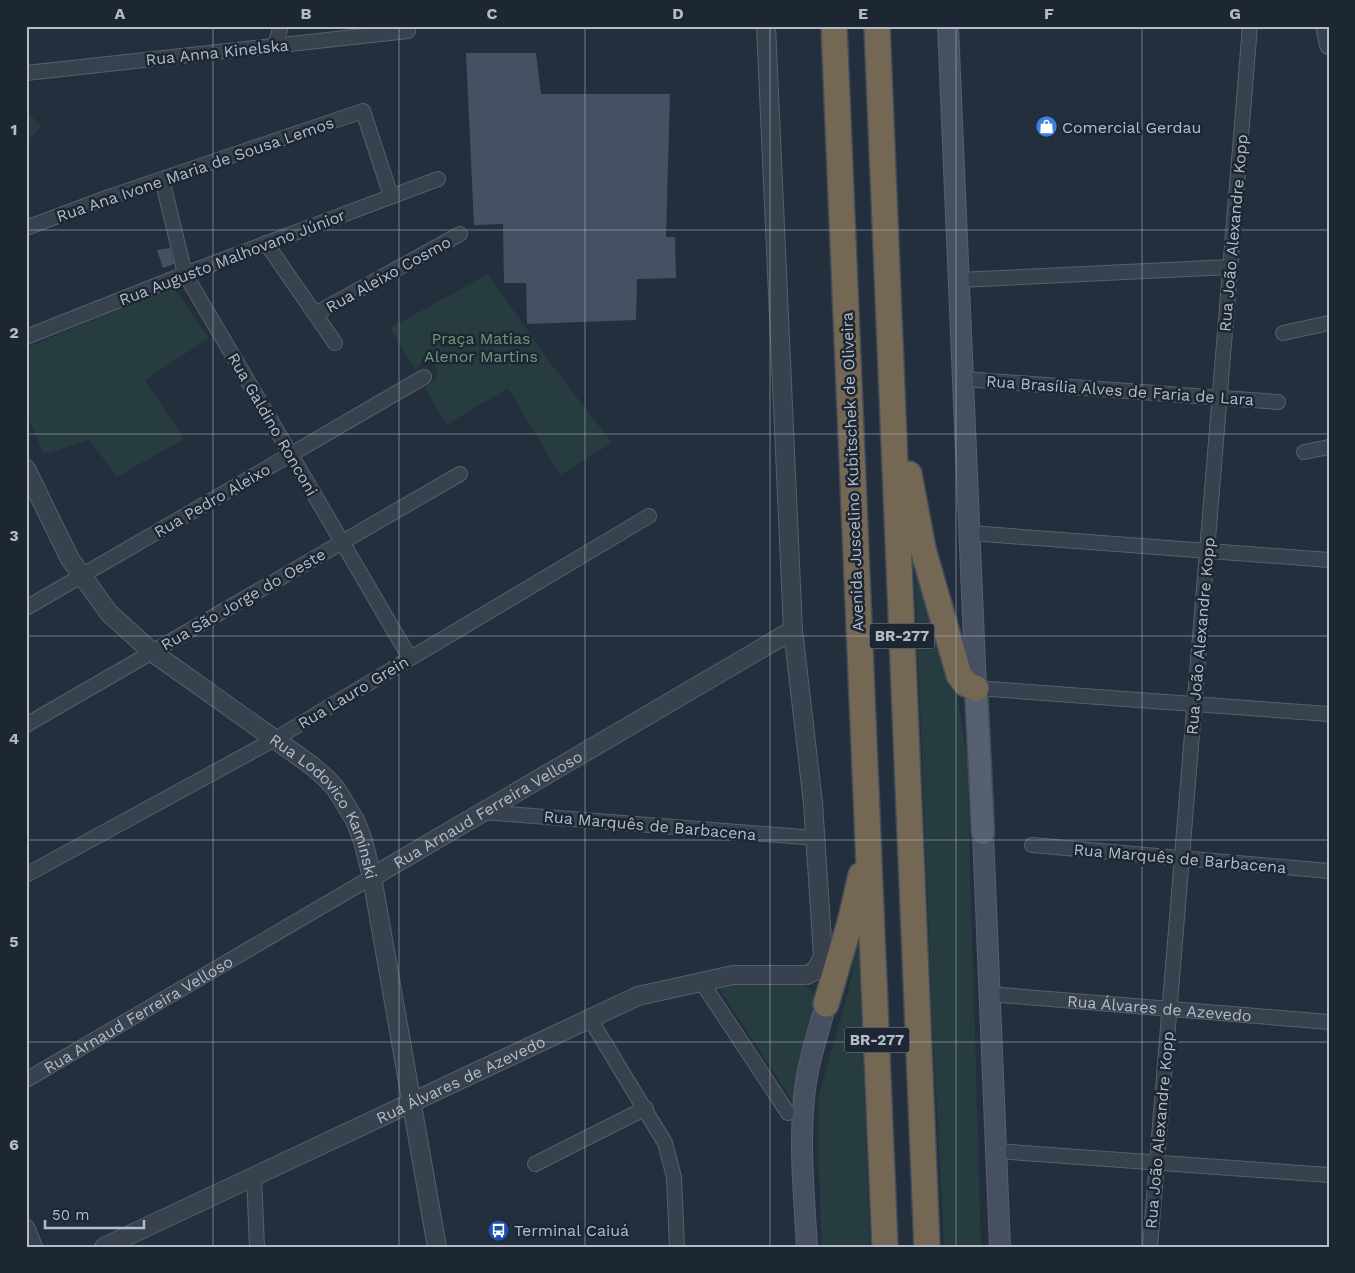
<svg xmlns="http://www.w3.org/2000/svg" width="1355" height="1273" viewBox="0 0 1355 1273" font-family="'Work Sans',sans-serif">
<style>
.green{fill:#263c3f}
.building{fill:#455162}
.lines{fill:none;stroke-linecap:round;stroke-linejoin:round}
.minor-casing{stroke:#565f6c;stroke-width:16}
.tertiary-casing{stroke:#565f6c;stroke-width:20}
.secondary-casing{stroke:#565f6c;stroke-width:22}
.primary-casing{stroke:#414a57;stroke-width:25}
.motorway-casing{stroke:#434c59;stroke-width:28}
.minor{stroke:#38414e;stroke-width:14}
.tertiary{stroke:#38414e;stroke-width:18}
.secondary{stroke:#465061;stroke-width:20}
.primary{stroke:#56606e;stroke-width:22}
.motorway{stroke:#746855;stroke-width:25}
.grid{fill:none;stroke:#b4bcc9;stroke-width:1;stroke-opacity:0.55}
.labels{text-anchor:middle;stroke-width:5;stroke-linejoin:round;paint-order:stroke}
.shield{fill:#1d2633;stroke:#878f9c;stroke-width:1}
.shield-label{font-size:15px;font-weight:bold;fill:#b4bcc9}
.street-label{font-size:16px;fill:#b4bcc9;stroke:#1d2633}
.poi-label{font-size:16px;fill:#b4bcc9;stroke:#1d2633;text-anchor:start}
.park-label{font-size:16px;fill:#6b9a76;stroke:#1d2633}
.neatline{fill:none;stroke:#b4bcc9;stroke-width:2}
.grid-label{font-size:16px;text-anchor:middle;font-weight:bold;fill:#b4bcc9}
</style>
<rect width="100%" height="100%" fill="#242f3e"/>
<g class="green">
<polygon points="26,110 41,127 30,138 26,138"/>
<path d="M488 274 548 360 612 443 560 475 508 388 446 425 425 388 438 377 435 364C426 360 420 362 415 370L390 328Z"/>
<polygon points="173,286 209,338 145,380 184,439 117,477 89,440 44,454 26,412 26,348"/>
<polygon points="914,552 956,684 967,760 981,1247 944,1247 932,1012"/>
<polygon points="858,939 870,1247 822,1247 818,1148 819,1095 848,993"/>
<path d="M738 981 801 983C806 987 812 990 815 997 822 1016 800 1082 795 1105L717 985Z"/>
</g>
<g class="building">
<polygon points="466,53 536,53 541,94 670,94 666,237 675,237 676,278 637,279 636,320 527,324 526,283 504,283 503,224 474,225"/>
<polygon points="170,248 174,264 163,268 157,250"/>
</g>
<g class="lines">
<defs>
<g id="minor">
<polyline points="275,45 281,26"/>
<polyline points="26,73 408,31"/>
<polyline points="162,179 185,274 410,658"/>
<polyline points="26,228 106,198 363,111 391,196"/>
<polyline points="266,243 335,343"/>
<polyline points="959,280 1230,267"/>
<polyline points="315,314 460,234"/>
<polyline points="1283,333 1329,323"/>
<polyline points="26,337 185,274 438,179"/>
<polyline points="963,379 1278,402"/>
<polyline points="1304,452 1329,447"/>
<polyline points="970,533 1329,560"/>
<polyline points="26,608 424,377"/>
<polyline points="976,688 1329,714"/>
<polyline points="26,725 460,474"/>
<polyline points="483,812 816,838"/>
<polyline points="1032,845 1329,871"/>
<polyline points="26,875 275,739 649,516"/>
<polyline points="701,981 788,1113"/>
<path id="s1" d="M989 994 1329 1022"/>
<polyline points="589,1017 665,1143 674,1177 677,1247"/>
<path id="s2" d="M26 1080 372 877"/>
<polyline points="996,1151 1329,1175"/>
<polyline points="535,1164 646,1108"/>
<polyline points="254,1176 257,1247"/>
<polyline points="1150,1247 1250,26"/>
</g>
<g id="tertiary">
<polyline points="1325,26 1329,45"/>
<path id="s3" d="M26 469 70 559 109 613 152 652 311 765 326 778 336 789 355 820 363 841 372 877 437 1247"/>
<path id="s4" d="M372 877 793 630"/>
<polyline points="26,1229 33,1247"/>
<path id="s5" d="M104 1247 638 996 733 975H807L816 970 823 956 813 803 793 630 766 26"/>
</g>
<g id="secondary">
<polyline points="948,26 976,688"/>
<polyline points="983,833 1000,1247"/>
<path d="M807 1247C804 1193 798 1136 806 1082 810 1055 819 1030 826 1004"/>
</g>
<polyline id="primary" points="976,688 983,833"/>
<g id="motorway">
<polyline points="834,26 885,1247"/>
<polyline points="877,26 927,1247"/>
<polyline points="909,474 923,549 959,675 966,684 976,688"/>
<polyline points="826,1004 851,919 861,875"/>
</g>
</defs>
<use href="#minor" class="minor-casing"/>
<use href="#tertiary" class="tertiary-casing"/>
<use href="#secondary" class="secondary-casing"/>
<use href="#primary" class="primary-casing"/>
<use href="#motorway" class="motorway-casing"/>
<use href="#minor" class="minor"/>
<use href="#tertiary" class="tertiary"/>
<use href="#secondary" class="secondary"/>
<use href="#primary" class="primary"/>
<use href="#motorway" class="motorway"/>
</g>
<path class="grid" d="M213 26V1247M399 26V1247M585 26V1247M770 26V1247M956 26V1247M1142 26V1247M26 230H1329M26 434H1329M26 636H1329M26 840H1329M26 1042H1329"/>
<defs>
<symbol id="shop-disc" viewBox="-11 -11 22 22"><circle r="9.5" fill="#3f7fe0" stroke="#1d2633"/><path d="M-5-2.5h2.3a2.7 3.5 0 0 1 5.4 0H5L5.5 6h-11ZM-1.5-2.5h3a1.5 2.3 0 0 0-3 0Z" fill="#fff"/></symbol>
<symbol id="bus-disc" viewBox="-11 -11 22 22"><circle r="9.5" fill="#1a4fb4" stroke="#1d2633"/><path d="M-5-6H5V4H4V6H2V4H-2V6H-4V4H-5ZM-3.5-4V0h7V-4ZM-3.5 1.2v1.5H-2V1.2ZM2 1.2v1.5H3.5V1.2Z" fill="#fff"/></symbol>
</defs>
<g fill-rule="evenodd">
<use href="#shop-disc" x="1034" y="114" width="25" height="25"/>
<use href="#bus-disc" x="486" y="1218" width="25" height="25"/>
</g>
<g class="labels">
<g class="shield">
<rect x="869.5" y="623.5" width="65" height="25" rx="4"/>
<rect x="844.5" y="1027.5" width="65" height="25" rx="4"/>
</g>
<g class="shield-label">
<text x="902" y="641">BR-277</text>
<text x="877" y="1045">BR-277</text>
</g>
<g class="street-label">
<text transform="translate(217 52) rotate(-6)" y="6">Rua Anna Kinelska</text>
<text transform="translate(195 169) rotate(-19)" y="6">Rua Ana Ivone Maria de Sousa Lemos</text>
<text transform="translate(1233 233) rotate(-85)" y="6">Rua João Alexandre Kopp</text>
<text transform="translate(232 257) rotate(-21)" y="6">Rua Augusto Malhovano Júnior</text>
<text transform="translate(388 274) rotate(-29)" y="6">Rua Aleixo Cosmo</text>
<text transform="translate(1120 390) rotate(4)" y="6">Rua Brasília Alves de Faria de Lara</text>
<text transform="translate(273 424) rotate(60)" y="6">Rua Galdino Ronconi</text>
<text transform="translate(852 472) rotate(-92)" y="6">Avenida Juscelino Kubitschek de Oliveira</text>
<text transform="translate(212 500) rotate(-30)" y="6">Rua Pedro Aleixo</text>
<text transform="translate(243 599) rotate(-30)" y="6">Rua São Jorge do Oeste</text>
<text transform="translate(1200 636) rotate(-85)" y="6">Rua João Alexandre Kopp</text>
<text transform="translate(353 692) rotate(-31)" y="6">Rua Lauro Grein</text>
<text dy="6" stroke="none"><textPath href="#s4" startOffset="134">Rua Arnaud Ferreira Velloso</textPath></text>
<text dy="6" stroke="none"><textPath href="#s3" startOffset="462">Rua Lodovico Kaminski</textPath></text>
<text transform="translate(650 825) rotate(5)" y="6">Rua Marquês de Barbacena</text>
<text transform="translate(1180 858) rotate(5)" y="6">Rua Marquês de Barbacena</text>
<text dy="6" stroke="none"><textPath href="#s1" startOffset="171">Rua Álvares de Azevedo</textPath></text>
<text dy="6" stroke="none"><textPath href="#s2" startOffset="130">Rua Arnaud Ferreira Velloso</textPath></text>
<text dy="6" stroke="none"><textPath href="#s5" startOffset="394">Rua Álvares de Azevedo</textPath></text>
<text transform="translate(1159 1130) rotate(-85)" y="6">Rua João Alexandre Kopp</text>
</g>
<g class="poi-label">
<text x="1062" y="133">Comercial Gerdau</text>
<text x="514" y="1236">Terminal Caiuá</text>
</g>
<g class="park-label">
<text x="481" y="344">Praça Matias<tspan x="481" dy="18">Alenor Martins</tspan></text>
</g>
</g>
<rect width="1355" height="1273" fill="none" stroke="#1d2633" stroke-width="55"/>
<path d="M45 1220v8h99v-8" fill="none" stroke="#b4bcc9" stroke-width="2.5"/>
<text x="52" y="1220" font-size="15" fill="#b4bcc9" stroke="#1d2633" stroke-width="4" paint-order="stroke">50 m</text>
<rect x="28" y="28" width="1300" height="1218" class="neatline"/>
<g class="grid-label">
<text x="120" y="19">A</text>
<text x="306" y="19">B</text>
<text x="492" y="19">C</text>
<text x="678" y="19">D</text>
<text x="863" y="19">E</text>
<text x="1049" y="19">F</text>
<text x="1235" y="19">G</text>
<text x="14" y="135">1</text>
<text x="14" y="338">2</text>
<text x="14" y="541">3</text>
<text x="14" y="744">4</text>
<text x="14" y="947">5</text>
<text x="14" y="1150">6</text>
</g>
</svg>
